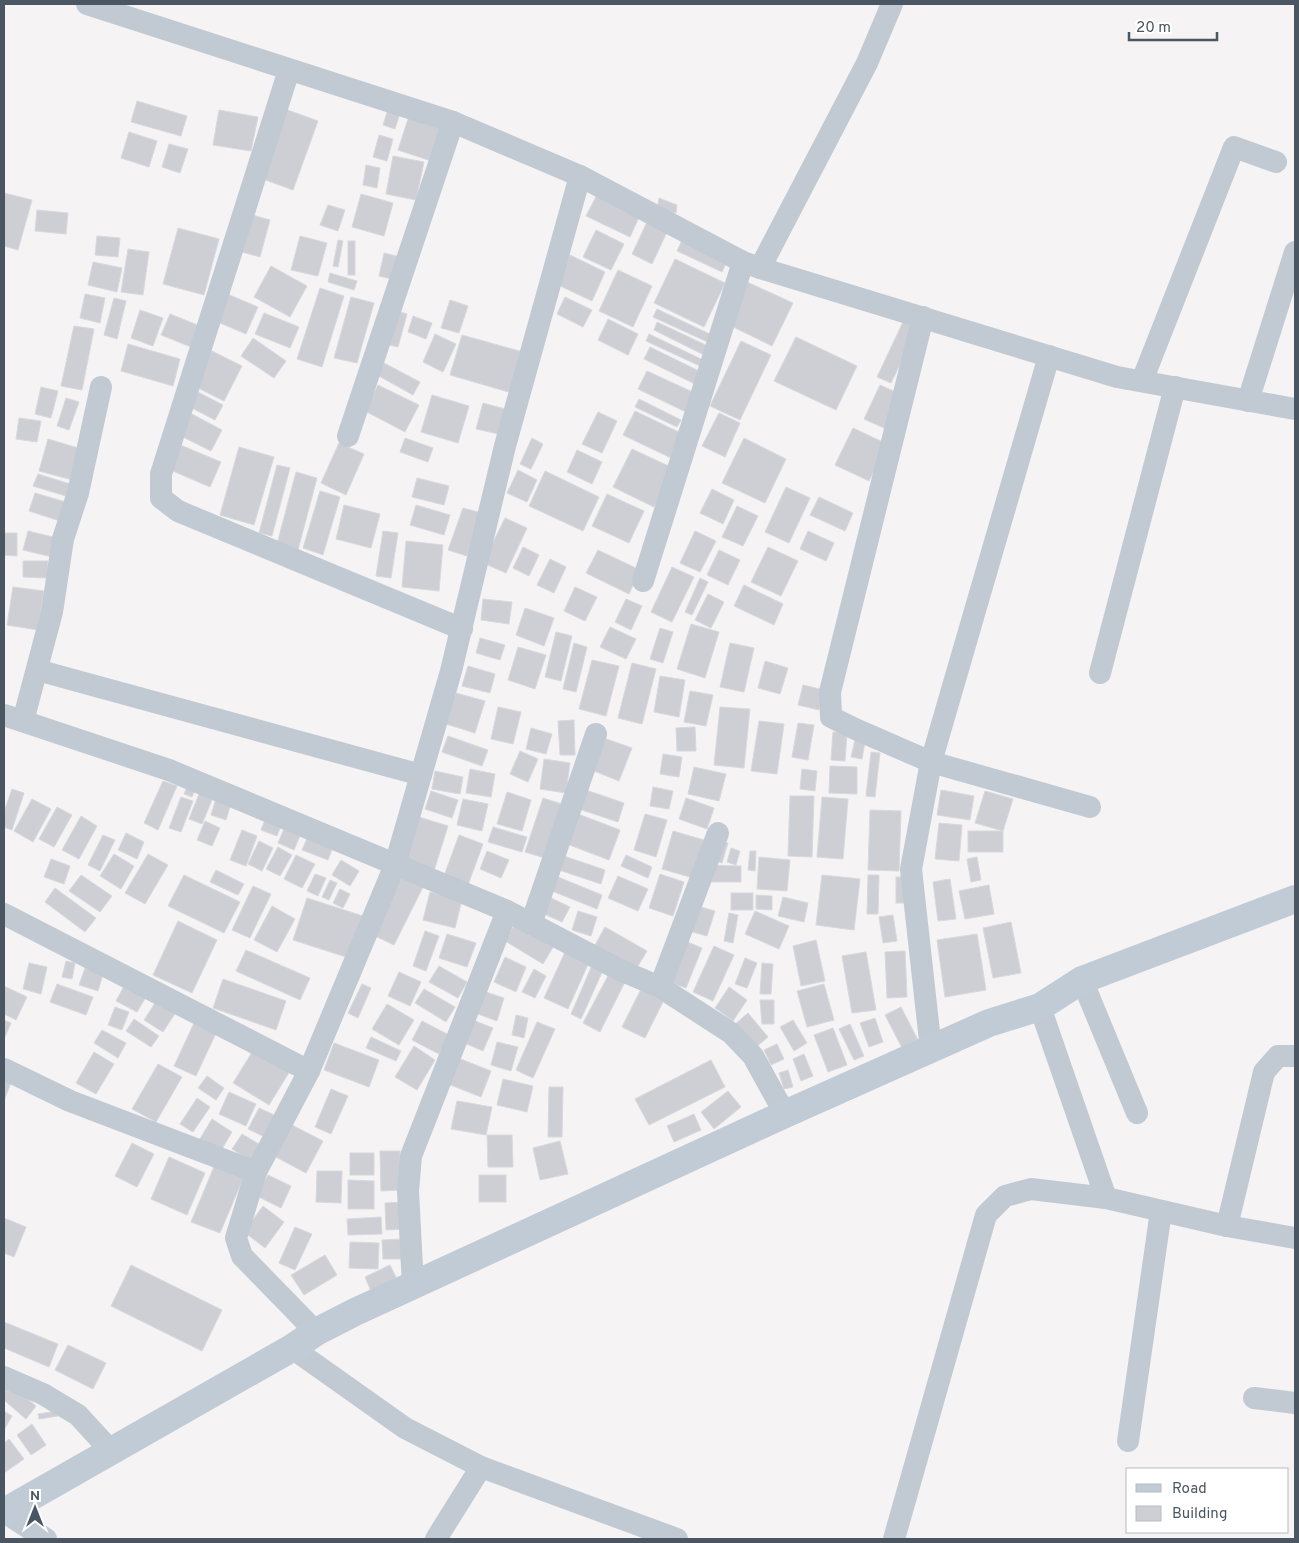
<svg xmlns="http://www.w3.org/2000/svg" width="1299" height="1543" viewBox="0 0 1299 1543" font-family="Overpass,sans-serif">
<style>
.building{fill:#cdcfd5;stroke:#d7d9de}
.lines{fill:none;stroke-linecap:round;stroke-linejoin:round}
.street{stroke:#c1cad2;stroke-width:22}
.secondary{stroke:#c1cbd6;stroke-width:28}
</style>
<rect width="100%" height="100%" fill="#f5f3f3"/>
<g class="building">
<polygon points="137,101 187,116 181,136 131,122"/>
<polygon points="389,106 401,110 395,129 383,125"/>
<polygon points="285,109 318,121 293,190 260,178"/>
<polygon points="219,110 258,117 251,151 213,145"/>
<polygon points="409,116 442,127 431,161 398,150"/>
<polygon points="129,132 157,141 149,167 121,158"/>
<polygon points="379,135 393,139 387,161 373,157"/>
<polygon points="169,144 188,149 180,173 162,167"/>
<polygon points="393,156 424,162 416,200 386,194"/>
<polygon points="366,165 380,168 377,188 363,185"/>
<polygon points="4,193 32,200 18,250 4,246"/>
<polygon points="598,193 641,213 630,237 586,216"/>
<polygon points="361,194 393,203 384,236 352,227"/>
<polygon points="659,198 677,205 676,213 657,209"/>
<polygon points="328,205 345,210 338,231 320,225"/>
<polygon points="37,210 68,213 66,234 35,231"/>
<polygon points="249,214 270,220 260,257 238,251"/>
<polygon points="648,220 668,230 652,264 632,254"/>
<polygon points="178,228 219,239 204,295 163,284"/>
<polygon points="596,230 624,244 611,270 583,257"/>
<polygon points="97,236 120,238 118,257 95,255"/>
<polygon points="300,236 327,243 318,276 291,270"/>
<polygon points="684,236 729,257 722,272 677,251"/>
<polygon points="338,240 343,241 338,267 333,266"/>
<rect x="348" y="241" width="7" height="34"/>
<polygon points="128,249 149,252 143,295 121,292"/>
<polygon points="384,253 401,257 396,280 379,276"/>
<polygon points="570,255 605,272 592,301 556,284"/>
<polygon points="675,259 725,283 704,327 654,303"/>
<polygon points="93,262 122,268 117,292 88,285"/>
<polygon points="271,266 307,286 290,317 254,297"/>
<polygon points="618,270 652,286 633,327 599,311"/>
<polygon points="330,273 357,281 354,290 328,282"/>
<polygon points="747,282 793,303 772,346 727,324"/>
<polygon points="320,288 344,296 322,367 297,359"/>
<polygon points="225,293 258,307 246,334 213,320"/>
<polygon points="85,294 105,298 100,323 80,318"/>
<polygon points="351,297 374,303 357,363 334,358"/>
<polygon points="565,297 592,310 583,327 557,314"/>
<polygon points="114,298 126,301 117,339 104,335"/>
<polygon points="450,300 468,306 459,333 441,328"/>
<polygon points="657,309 716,337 712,344 653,317"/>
<polygon points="140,310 163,318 153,346 131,338"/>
<polygon points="393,310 407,314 398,347 385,344"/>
<polygon points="264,313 299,327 290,348 255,334"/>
<polygon points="170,314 200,326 191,347 161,335"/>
<polygon points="413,316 432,323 426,339 408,332"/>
<polygon points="608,319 638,334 628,355 598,340"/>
<polygon points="657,322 710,347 706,356 654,330"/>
<polygon points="903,322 917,329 891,383 877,377"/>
<polygon points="74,326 94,329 82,390 61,386"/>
<polygon points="435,334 456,344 443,372 423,362"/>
<polygon points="649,334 703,360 700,366 646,341"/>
<polygon points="462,335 523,352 512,393 450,375"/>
<polygon points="796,337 857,366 836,410 774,381"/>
<polygon points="253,338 286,361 274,378 241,356"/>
<polygon points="741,341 771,355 740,420 710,406"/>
<polygon points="128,344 180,359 173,386 121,371"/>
<polygon points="650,347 703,373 697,385 644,359"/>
<polygon points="212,351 242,366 224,401 194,386"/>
<polygon points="384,363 420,382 413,395 377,375"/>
<polygon points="647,371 697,394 688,413 638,389"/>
<polygon points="378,385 419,405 405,432 365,411"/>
<polygon points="880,385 900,394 884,428 864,419"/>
<polygon points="41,387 58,391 51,418 35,414"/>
<polygon points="194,390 223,405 215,420 186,405"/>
<polygon points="432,395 469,406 458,443 421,432"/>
<polygon points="66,398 79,402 69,430 57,426"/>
<polygon points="639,399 681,420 677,427 635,407"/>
<polygon points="483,403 509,410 503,435 476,429"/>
<polygon points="635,411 685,435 673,459 623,435"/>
<polygon points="598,412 617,421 602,453 582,444"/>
<polygon points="190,413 222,430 211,451 179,435"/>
<polygon points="719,413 740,423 725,457 702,446"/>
<polygon points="19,418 41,421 37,442 16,439"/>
<polygon points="853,428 887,444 869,481 835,465"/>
<polygon points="405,438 433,448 428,462 400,452"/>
<polygon points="532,438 543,444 531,469 520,464"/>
<polygon points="744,438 786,459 765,503 722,483"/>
<polygon points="48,439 85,450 76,481 39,471"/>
<polygon points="339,443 364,454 346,495 321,483"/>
<polygon points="178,444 221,462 210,487 168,469"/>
<polygon points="239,447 274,457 254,525 220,515"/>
<polygon points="632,449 673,468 654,507 613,487"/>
<polygon points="577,450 602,462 592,484 567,472"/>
<polygon points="277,465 290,468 272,536 259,533"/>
<polygon points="518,470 537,480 527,502 507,493"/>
<polygon points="545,471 599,497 583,531 529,506"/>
<polygon points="296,472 317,478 298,550 277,544"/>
<polygon points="38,474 73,485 69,497 33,486"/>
<polygon points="417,478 449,486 444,505 412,497"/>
<polygon points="786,487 810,498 789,543 765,532"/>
<polygon points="712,489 734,500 723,524 700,513"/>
<polygon points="320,491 340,497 323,555 303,548"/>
<polygon points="35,493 69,503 63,522 29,511"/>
<polygon points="607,494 644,511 629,543 592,526"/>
<polygon points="819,497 853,513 845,531 810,515"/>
<polygon points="344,505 380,514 371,548 336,539"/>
<polygon points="416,505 450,515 444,535 410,525"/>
<polygon points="737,506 758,516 743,546 722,537"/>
<polygon points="463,508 482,513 467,556 448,550"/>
<polygon points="505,518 527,528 506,573 483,563"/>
<polygon points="28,531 57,538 52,557 23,550"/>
<polygon points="383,531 398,533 391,578 376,576"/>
<polygon points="695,531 716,541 700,572 680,563"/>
<polygon points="808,531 834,543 826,561 800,549"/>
<polygon points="4,533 17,533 17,556 4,555"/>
<polygon points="406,541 443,545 439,591 402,587"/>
<polygon points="523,547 539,555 529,576 513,568"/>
<polygon points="768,547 798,561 781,596 751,582"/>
<polygon points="598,550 640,570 629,594 586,573"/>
<polygon points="719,550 740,560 728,585 707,575"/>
<polygon points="550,559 566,567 554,593 537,585"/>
<polygon points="23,561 48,561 47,578 23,577"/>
<polygon points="672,567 694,577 672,622 651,612"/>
<polygon points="700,578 708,582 692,615 685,612"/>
<polygon points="744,585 783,604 774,625 734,606"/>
<polygon points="13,587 44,591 38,630 7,625"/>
<polygon points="575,587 597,597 585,621 564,611"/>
<polygon points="708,594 724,602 711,628 695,620"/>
<polygon points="483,599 512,602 509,624 481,620"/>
<polygon points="626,599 642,606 631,630 615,622"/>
<polygon points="525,608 554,618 544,646 516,635"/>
<polygon points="691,624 719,632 705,678 677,669"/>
<polygon points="610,627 636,639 626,659 600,647"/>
<polygon points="660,628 673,632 663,663 650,659"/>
<polygon points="556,632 572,636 561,681 545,677"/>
<polygon points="480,638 505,645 500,660 476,653"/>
<polygon points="574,643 587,647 576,692 563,689"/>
<polygon points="730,643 754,648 744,692 720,687"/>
<polygon points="518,647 546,655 535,689 508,680"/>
<polygon points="592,660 619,666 606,716 579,709"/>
<polygon points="765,661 788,668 780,694 758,688"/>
<polygon points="632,663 656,669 642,724 618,718"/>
<polygon points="468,666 495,674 490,693 462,686"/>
<polygon points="660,676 685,680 679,717 654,712"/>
<polygon points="803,685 824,690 819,710 798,705"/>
<polygon points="690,691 713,695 706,726 684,722"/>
<polygon points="456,693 485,701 475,733 446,724"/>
<polygon points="498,707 521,712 513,744 491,739"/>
<polygon points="720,707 750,709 744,768 714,765"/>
<polygon points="574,720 575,755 560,755 558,721"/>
<polygon points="759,721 784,724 777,774 751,771"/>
<polygon points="798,723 814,725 808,760 792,757"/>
<polygon points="695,727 696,751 677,751 676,728"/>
<polygon points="531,728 552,734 546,754 526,749"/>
<polygon points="833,732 847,733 845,761 831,760"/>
<polygon points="448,736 488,750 482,766 442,752"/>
<polygon points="601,737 632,748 619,781 589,769"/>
<polygon points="855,740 865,742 862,759 851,757"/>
<polygon points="520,751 538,759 528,782 510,774"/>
<polygon points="871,752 880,753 875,797 866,796"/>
<polygon points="663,754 682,757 679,777 660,774"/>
<polygon points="544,759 570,763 566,793 540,789"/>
<polygon points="830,766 857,767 857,794 829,793"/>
<polygon points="694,767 726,774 719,801 688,794"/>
<polygon points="470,769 495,774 491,797 466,793"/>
<polygon points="802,769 817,771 815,791 800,789"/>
<polygon points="435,771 463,777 460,794 432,789"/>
<polygon points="163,781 177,786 158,830 144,823"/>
<polygon points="189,782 197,785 192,797 184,794"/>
<polygon points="653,787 673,791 669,809 650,806"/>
<polygon points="12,789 24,793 12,830 4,827 4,812"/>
<polygon points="201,789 214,795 202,824 189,819"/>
<polygon points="583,789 624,803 618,822 576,808"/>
<polygon points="941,790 974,796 970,820 937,815"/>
<polygon points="431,791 458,800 452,818 425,809"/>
<polygon points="985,791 1013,799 1003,831 975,823"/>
<polygon points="507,792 531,800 522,831 497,824"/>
<polygon points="217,795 232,800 226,820 211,815"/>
<polygon points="790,796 814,796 812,857 788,856"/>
<polygon points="181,797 193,801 181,832 169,828"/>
<polygon points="822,797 848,799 843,859 817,857"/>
<polygon points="543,798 565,805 548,859 525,852"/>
<polygon points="686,798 714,808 707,829 679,819"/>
<polygon points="32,799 51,809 33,842 14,831"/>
<polygon points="463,799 488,804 482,831 457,825"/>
<polygon points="57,807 72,815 54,847 39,839"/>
<polygon points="870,810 901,811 899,871 868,870"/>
<polygon points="578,814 620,830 609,860 567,844"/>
<polygon points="645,814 667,820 656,857 634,850"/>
<polygon points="81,816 97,826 79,859 62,850"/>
<polygon points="416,816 448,826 433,874 402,864"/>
<polygon points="266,817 282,823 277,836 261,830"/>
<polygon points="205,821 220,828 212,846 197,840"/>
<polygon points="939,823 962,825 959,861 935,859"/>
<polygon points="286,824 302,831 294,850 278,843"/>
<polygon points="493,827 527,837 522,852 488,842"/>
<polygon points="242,830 257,836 246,866 230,860"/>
<polygon points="673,831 704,840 693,878 662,869"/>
<rect x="968" y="831" width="35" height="21"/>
<polygon points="126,833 144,842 137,859 118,850"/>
<polygon points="309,834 334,844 328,860 302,850"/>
<polygon points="103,835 115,840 100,871 88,865"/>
<polygon points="459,835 483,844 468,885 444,876"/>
<polygon points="259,841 273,848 262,871 248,864"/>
<polygon points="721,841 728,843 722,863 714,860"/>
<polygon points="278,847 292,855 280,876 266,869"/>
<polygon points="731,848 740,851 736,865 727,862"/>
<polygon points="487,851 509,860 501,878 480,869"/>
<polygon points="750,851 756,851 755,871 748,870"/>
<polygon points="114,854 134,866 121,889 100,876"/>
<polygon points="148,854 168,865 145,904 125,893"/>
<polygon points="296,855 315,864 302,888 284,879"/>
<polygon points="626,855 652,867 648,878 621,866"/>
<polygon points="564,856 605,870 601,884 559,870"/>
<polygon points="759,857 790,860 787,891 757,889"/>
<polygon points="977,857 981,880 971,882 967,859"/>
<polygon points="51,859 70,866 64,884 44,877"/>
<polygon points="341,860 359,871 350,886 332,875"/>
<polygon points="707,865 741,866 741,882 707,882"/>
<polygon points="216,870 244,884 238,895 210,882"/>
<polygon points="315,874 326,878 318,896 307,891"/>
<polygon points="660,874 684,882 673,916 649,908"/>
<polygon points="81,875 112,896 100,912 69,891"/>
<polygon points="184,875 240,902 224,933 168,906"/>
<polygon points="822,875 860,879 854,930 816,925"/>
<polygon points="868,875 879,875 878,914 867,914"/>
<polygon points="618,876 648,889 638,911 608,898"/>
<polygon points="402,877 423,887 394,945 373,935"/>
<polygon points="558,877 602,895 597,909 552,891"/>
<rect x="896" y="877" width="11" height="26"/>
<polygon points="950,879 956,919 938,921 933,882"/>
<polygon points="330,880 337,883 329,900 322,897"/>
<polygon points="989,885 994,914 965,919 959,891"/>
<polygon points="253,886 271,894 250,938 232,930"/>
<polygon points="55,888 96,918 85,932 45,902"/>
<polygon points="340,889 350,894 343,908 333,903"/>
<polygon points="430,892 462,900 455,928 423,920"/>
<rect x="731" y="893" width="22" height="17"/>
<polygon points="756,895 772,896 772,910 756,909"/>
<polygon points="549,897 570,907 562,922 542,913"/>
<polygon points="783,897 808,903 804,922 778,916"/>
<polygon points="307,898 363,916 349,958 293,940"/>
<polygon points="272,906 295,919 277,952 254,940"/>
<polygon points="697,906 715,911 707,936 689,931"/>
<polygon points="578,911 597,917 591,936 572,930"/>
<polygon points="755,911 789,926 779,949 745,934"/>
<polygon points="729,913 738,915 733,943 724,941"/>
<polygon points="893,915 897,941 883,943 879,917"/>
<polygon points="178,921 217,940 192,993 153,975"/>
<polygon points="517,921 555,944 543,964 505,941"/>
<polygon points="1011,922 1021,973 993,978 983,928"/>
<polygon points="605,927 647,951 636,969 595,945"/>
<polygon points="425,931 439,936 426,971 413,966"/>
<polygon points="447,934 476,943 467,967 439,958"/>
<polygon points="977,934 986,990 945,997 937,940"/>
<polygon points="816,940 825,981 801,986 793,946"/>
<polygon points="685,941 702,948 686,988 669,982"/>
<polygon points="714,946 734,955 713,1001 693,992"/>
<polygon points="246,950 310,978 300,1000 236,971"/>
<polygon points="566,950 590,960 568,1009 544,998"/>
<polygon points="905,951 907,997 887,998 885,952"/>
<polygon points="866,952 876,1010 852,1013 842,956"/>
<polygon points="505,957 526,967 516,992 494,982"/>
<polygon points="745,958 757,963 747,988 735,984"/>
<polygon points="66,961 75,963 72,979 62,977"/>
<polygon points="29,963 47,967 41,994 23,989"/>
<polygon points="593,963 604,968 581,1019 571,1014"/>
<polygon points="762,963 773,964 771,994 760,994"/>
<polygon points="439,966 467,982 458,998 429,982"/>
<polygon points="85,968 103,974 98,991 79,985"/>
<polygon points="534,969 546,976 535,998 522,992"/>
<polygon points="399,972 421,982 410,1006 388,996"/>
<polygon points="610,972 626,980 600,1032 583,1023"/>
<polygon points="223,979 286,1001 276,1030 213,1008"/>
<polygon points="57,984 93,997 86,1015 50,1002"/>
<polygon points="362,984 371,988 358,1018 348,1013"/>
<polygon points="824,984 834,1020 807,1027 797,991"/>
<polygon points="4,986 27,997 16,1020 4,1014"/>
<polygon points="124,986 146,997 137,1012 116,1001"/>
<polygon points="729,987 747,1000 733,1021 715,1008"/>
<polygon points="424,989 455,1007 446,1022 415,1003"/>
<polygon points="641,989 664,1000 645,1038 622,1027"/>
<polygon points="486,992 504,998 497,1021 478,1014"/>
<polygon points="157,1000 176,1012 163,1032 144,1020"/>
<polygon points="760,1000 774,1000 774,1024 762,1024"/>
<polygon points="387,1004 414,1020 399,1045 372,1029"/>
<polygon points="115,1007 129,1012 122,1030 108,1025"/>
<polygon points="901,1007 919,1042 903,1050 885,1015"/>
<polygon points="748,1013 768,1037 755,1048 734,1025"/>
<polygon points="516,1015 528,1018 524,1038 512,1035"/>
<polygon points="875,1018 883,1042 869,1047 860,1023"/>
<polygon points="134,1019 159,1036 151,1047 126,1031"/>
<polygon points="470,1019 493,1028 483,1051 460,1041"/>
<polygon points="4,1020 11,1023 4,1039"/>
<polygon points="793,1020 807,1043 794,1051 780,1027"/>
<polygon points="195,1021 217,1031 196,1076 174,1066"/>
<polygon points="422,1021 449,1035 439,1054 412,1040"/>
<polygon points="537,1022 555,1029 533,1078 516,1070"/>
<polygon points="850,1024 864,1056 854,1060 839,1029"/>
<polygon points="833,1028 847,1065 828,1072 814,1035"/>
<polygon points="102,1030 126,1043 118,1058 94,1043"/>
<polygon points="371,1037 401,1051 396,1061 366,1048"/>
<polygon points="497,1042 518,1047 511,1071 491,1065"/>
<polygon points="334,1043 379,1060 369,1087 324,1070"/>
<polygon points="777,1044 784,1059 771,1065 764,1050"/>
<polygon points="414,1046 435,1060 417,1090 395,1077"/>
<polygon points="254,1049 290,1071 269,1105 233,1083"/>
<polygon points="94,1052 114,1064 96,1094 76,1083"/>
<polygon points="804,1054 813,1076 801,1081 793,1059"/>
<polygon points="458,1058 491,1071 481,1097 448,1084"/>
<polygon points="711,1060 725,1087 649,1125 635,1099"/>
<polygon points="158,1064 182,1077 156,1122 132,1109"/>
<polygon points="788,1070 793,1087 784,1089 779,1073"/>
<polygon points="4,1076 12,1080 4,1101"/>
<polygon points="207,1076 224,1088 216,1100 198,1088"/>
<polygon points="503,1079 533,1086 527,1112 497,1105"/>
<polygon points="549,1087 563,1087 562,1137 548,1137"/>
<polygon points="331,1089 348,1096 331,1134 315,1127"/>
<polygon points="728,1091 741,1107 714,1129 701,1112"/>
<polygon points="229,1092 256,1104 246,1126 219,1114"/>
<polygon points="197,1098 210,1107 193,1132 180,1124"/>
<polygon points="457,1101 492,1107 486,1135 451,1129"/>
<polygon points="259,1108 281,1118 271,1140 248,1129"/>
<polygon points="694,1114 701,1130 674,1142 667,1126"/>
<polygon points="212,1119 232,1132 219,1154 198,1142"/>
<polygon points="290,1124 323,1141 306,1173 274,1156"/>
<polygon points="242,1134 264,1147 254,1163 232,1149"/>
<polygon points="487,1135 512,1135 513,1167 488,1167"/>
<polygon points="560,1141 568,1174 540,1180 533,1148"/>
<polygon points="132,1143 154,1154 137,1187 115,1176"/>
<polygon points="380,1151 400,1151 401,1190 381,1191"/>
<rect x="350" y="1153" width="24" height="22"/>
<polygon points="169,1157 205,1173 187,1215 151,1199"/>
<polygon points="216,1162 245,1174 220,1233 191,1222"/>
<polygon points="317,1171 342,1171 341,1203 316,1202"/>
<polygon points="268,1175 291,1186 281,1208 257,1196"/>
<rect x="479" y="1175" width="27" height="27"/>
<polygon points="348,1180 374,1181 374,1209 348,1209"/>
<polygon points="402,1202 404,1229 386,1230 385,1203"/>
<polygon points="263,1206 284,1222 265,1248 244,1232"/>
<polygon points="381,1217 382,1234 348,1235 347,1219"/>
<polygon points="4,1218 26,1227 14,1257 4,1253"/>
<polygon points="295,1227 312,1234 295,1270 279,1263"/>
<polygon points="402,1239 402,1259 383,1259 382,1240"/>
<polygon points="350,1242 379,1243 378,1269 349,1268"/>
<polygon points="325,1255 337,1275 304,1295 291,1275"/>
<polygon points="131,1265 222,1310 202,1351 111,1306"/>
<polygon points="390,1265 397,1279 371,1291 365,1277"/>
<polygon points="4,1322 58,1344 49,1367 4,1348"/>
<polygon points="68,1345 106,1363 93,1389 55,1370"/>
<polygon points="9,1383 36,1406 26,1419 4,1400 4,1389"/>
<polygon points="4,1411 12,1416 4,1430"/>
<polygon points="57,1411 58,1416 39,1419 38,1414"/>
<polygon points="32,1424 46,1445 31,1455 17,1435"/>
<polygon points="9,1439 24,1459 4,1473 4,1443"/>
</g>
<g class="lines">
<g class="street">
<polyline points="87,4 453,122 580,176 743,262 760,268 1117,377 1295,409"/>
<polyline points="289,70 161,474 161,498 178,511 462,629"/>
<polyline points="760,268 867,63 892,4"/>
<polyline points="923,317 830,692 831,717 853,728 931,762 1090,807"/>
<polyline points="1142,381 1234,147 1276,162"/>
<polyline points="1248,401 1295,252"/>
<polyline points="348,436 453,122"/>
<polyline points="643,581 743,262"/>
<polyline points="37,670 421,775"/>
<polyline points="1100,673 1175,387"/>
<polyline points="4,715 169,770 507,911 620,970 660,987 731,1033 753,1056 785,1114"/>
<polyline points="23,721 52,612 63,539 78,493 101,387"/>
<polyline points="4,914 309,1071"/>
<polyline points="531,924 596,734"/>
<polyline points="1082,980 1137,1113"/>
<polyline points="660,987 718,833"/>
<polyline points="1040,1007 1106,1198"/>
<polyline points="931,1050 911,869 931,762 1049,356"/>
<polyline points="4,1069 70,1101 256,1172"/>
<polyline points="1227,1226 1264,1072 1278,1056 1295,1056"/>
<polyline points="413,1286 408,1191 411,1156 507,911"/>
<polyline points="316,1332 242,1256 236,1238 256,1172 309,1071 395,865 451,671 505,446 580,176"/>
<polyline points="292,1348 405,1428 481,1467 677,1539"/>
<polyline points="4,1377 43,1394 78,1415 111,1451"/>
<polyline points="1254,1398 1295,1403"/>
<polyline points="1128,1441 1161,1211"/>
<polyline points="4,1512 46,1539"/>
<polyline points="436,1539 481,1467"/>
<polyline points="894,1539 986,1215 1005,1196 1031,1189 1106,1198 1227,1226 1295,1238"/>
</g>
<polyline class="secondary" points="4,1512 292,1348 316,1332 355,1312 785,1114 989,1023 1040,1007 1082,980 1295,899"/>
</g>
<rect width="1299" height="1543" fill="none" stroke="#4a5661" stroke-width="10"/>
<rect x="1126" y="1468" width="162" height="65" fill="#ffffff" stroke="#b7bbc0"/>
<rect x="1136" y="1484" width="25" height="8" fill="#c1cbd6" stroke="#b7bbc0"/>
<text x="1172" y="1493" font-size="15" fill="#4a5661">Road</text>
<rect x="1136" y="1506" width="25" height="15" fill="#cdcfd5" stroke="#b7bbc0"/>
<text x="1172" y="1518" font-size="15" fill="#4a5661">Building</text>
<g transform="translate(35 1508)" stroke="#ffffff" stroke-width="4" paint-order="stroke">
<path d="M0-4L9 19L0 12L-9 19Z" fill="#4a5661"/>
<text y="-8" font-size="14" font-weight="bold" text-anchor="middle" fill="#4a5661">N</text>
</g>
<path d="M1129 32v8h88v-8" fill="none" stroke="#4a5661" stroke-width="2.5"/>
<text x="1136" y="32" font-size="15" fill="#4a5661" stroke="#ffffff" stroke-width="4" paint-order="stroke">20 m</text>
</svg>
